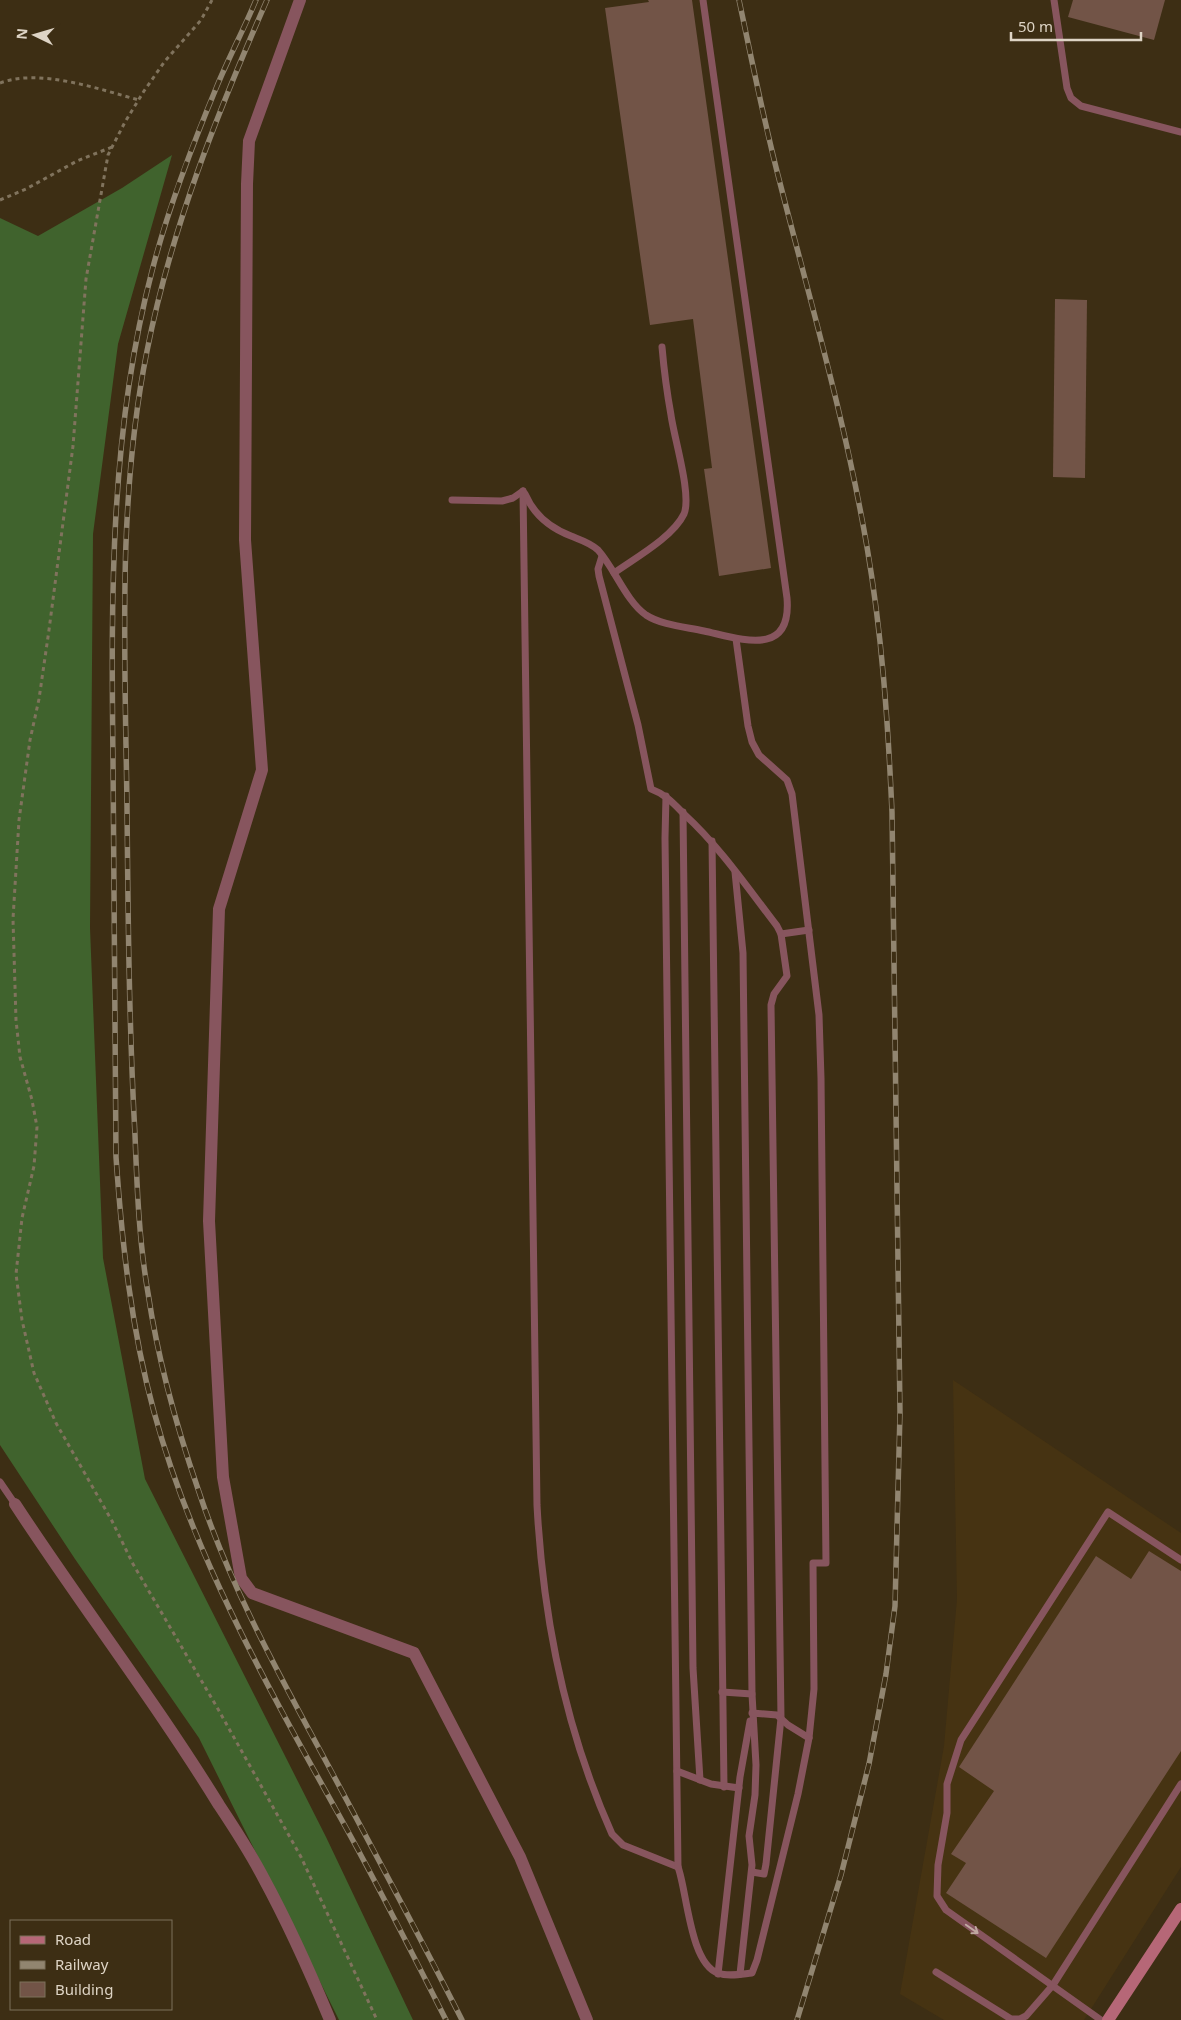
<svg xmlns="http://www.w3.org/2000/svg" width="1181" height="2020" viewBox="0 0 1181 2020" font-family="'Noto Sans',sans-serif">
<style>
.built{fill:#463312}
.forest{fill:#40632d}
.building{fill:#725447}
.lines{fill:none;stroke-linecap:round;stroke-linejoin:round}
.path{stroke:#80735d;stroke-width:3;stroke-dasharray:4 4;stroke-linecap:butt}
.lane{stroke:#87555e;stroke-width:7}
.street{stroke:#87555e;stroke-width:12}
.secondary{stroke:#b66777;stroke-width:12}
.rail-casing{stroke:#918570;stroke-width:5.5}
.rail{stroke:#3d2e14;stroke-width:4;stroke-dasharray:11;stroke-linecap:butt}
.oneway{stroke:#c0a8a1}
</style>
<rect width="100%" height="100%" fill="#3d2e14"/>
<polygon class="built" points="953,1380 1181,1533 1181,1867 1084,2020 944,2020 900,1994 944,1746 957,1599"/>
<polygon class="forest" points="172,155 118,344 93,534 90,928 103,1258 145,1479 326,1837 413,2020 339,2020 199,1738 75,1559 0,1445 0,218 38,236 122,188"/>
<g class="building">
<polygon points="648,0 692,0 771,568 719,576 704,469 712,468 693,319 650,325 605,8 649,2"/>
<polygon points="1073,0 1165,0 1154,40 1068,17"/>
<polygon points="1055,299 1087,300 1085,478 1053,477"/>
<polygon points="1149,1551 1181,1571 1181,1751 1046,1958 946,1893 966,1863 951,1854 994,1791 959,1767 1096,1556 1131,1579"/>
</g>
<g class="lines">
<g class="path">
<polyline points="212,0 201,20 165,61 144,91 125,122 108,155 86,279 73,446 49,630 39,699 30,740 19,820 13,919 16,1020 20,1057 32,1100 37,1127 34,1166 22,1218 16,1274 22,1320 34,1373 56,1423 112,1521 133,1564 218,1709 301,1857 377,2020"/>
<path d="M0 83C40 68 98 89 139 100"/>
<polyline points="0,200 26,189 77,161 112,147"/>
</g>
<g class="lane">
<polyline points="1054,0 1067,88 1071,98 1081,106 1181,132"/>
<path d="M523 491 537 1505C543 1619 565 1729 612 1834L623 1845 678 1867"/>
<path d="M525 494C534 515 550 528 571 536 581 540 591 543 598 550 615 569 626 601 646 615 661 625 686 627 704 631 741 639 792 658 787 598L703 0"/>
<polyline points="452,500 502,501 513,498 523,491"/>
<path d="M602 556 598 569 599 576 638 725 651 789C665 794 673 803 684 814 720 847 747 887 777 926L781 934 787 976 774 994 771 1005 781 1718 766 1864 764 1874 752 1872"/>
<path d="M614 573C635 558 673 537 684 514 692 495 674 438 671 415 667 393 664 370 662 347"/>
<path d="M666 796 665 838 678 1867C687 1891 690 1964 718 1973 728 1977 742 1974 752 1973L757 1960 798 1794 809 1738 814 1689 813 1563H826L821 1078 819 1015 792 794 787 780 759 755 752 742 748 726 736 639"/>
<polyline points="683,812 693,1668 700,1780"/>
<polyline points="712,841 724,1787"/>
<polyline points="735,872 743,953 752,1694 756,1765 755,1795 749,1836 752,1865 740,1974"/>
<polyline points="781,934 809,930"/>
<polyline points="0,1482 15,1504"/>
<polyline points="722,1692 752,1694"/>
<polyline points="752,1713 777,1715 788,1725 809,1738"/>
<polyline points="677,1771 711,1784 739,1788"/>
<polyline points="936,1972 1011,2019 1020,2019 1026,2016 1053,1985 1181,1784"/>
<polyline points="718,1974 740,1777 750,1721"/>
<polyline points="1101,2020 946,1910 937,1896 938,1865 947,1813 947,1784 961,1740 1108,1512 1181,1560"/>
</g>
<g class="street">
<polyline points="300,0 249,141 247,184 245,540 262,770 219,909 209,1221 223,1477 241,1578 252,1593 414,1653 520,1857 587,2020"/>
<path d="M15 1504C81 1605 155 1701 219 1805 235 1829 251 1854 264 1879 289 1925 310 1972 330 2020"/>
</g>
<polyline class="secondary" points="1108,2020 1181,1909"/>
<defs>
<g id="rail">
<path d="M256 0C244 29 229 57 217 86 192 146 168 208 152 271 110 431 111 596 113 760 114 892 115 1024 116 1157 122 1243 131 1328 154 1412 192 1552 265 1682 335 1808 374 1877 410 1949 446 2020"/>
<path d="M267 0C217 114 171 229 147 351 117 500 125 655 127 806 128 916 129 1025 135 1135 137 1188 139 1241 148 1293 158 1360 176 1425 198 1489 230 1587 280 1676 329 1767 374 1851 419 1935 462 2020"/>
<path d="M739 0C752 61 764 122 780 183 811 304 846 424 867 547 882 634 888 723 892 812L900 1413 895 1606 886 1674 869 1764 841 1875 797 2020"/>
</g>
</defs>
<use href="#rail" class="rail-casing"/>
<use href="#rail" class="rail"/>
</g>
<defs><path id="oneway-shaft" d="M-6 0H5M1.5-3L5.5 0L1.5 3" fill="none" stroke-width="1.6" stroke-linecap="round" stroke-linejoin="round" transform="scale(1.25)"/></defs>
<use class="oneway" href="#oneway-shaft" transform="translate(972 1929) rotate(35)"/>
<rect x="10" y="1920" width="162" height="90" fill="#3d2e14" stroke="#7d705b"/>
<rect x="20" y="1936" width="25" height="8" fill="#b66777" stroke="#7d705b"/>
<text x="55" y="1945" font-size="15" fill="#ded4c5">Road</text>
<rect x="20" y="1961" width="25" height="8" fill="#918570" stroke="#7d705b"/>
<text x="55" y="1970" font-size="15" fill="#ded4c5">Railway</text>
<rect x="20" y="1982" width="25" height="15" fill="#725447" stroke="#7d705b"/>
<text x="55" y="1995" font-size="15" fill="#ded4c5">Building</text>
<g transform="translate(35 35) rotate(275)" stroke="#3d2e14" stroke-width="4" paint-order="stroke">
<path d="M0-4L9 19L0 12L-9 19Z" fill="#ded4c5"/>
<text y="-8" font-size="14" font-weight="bold" text-anchor="middle" fill="#ded4c5">N</text>
</g>
<path d="M1011 32v8h130v-8" fill="none" stroke="#ded4c5" stroke-width="2.5"/>
<text x="1018" y="32" font-size="15" fill="#ded4c5" stroke="#3d2e14" stroke-width="4" paint-order="stroke">50 m</text>
</svg>
